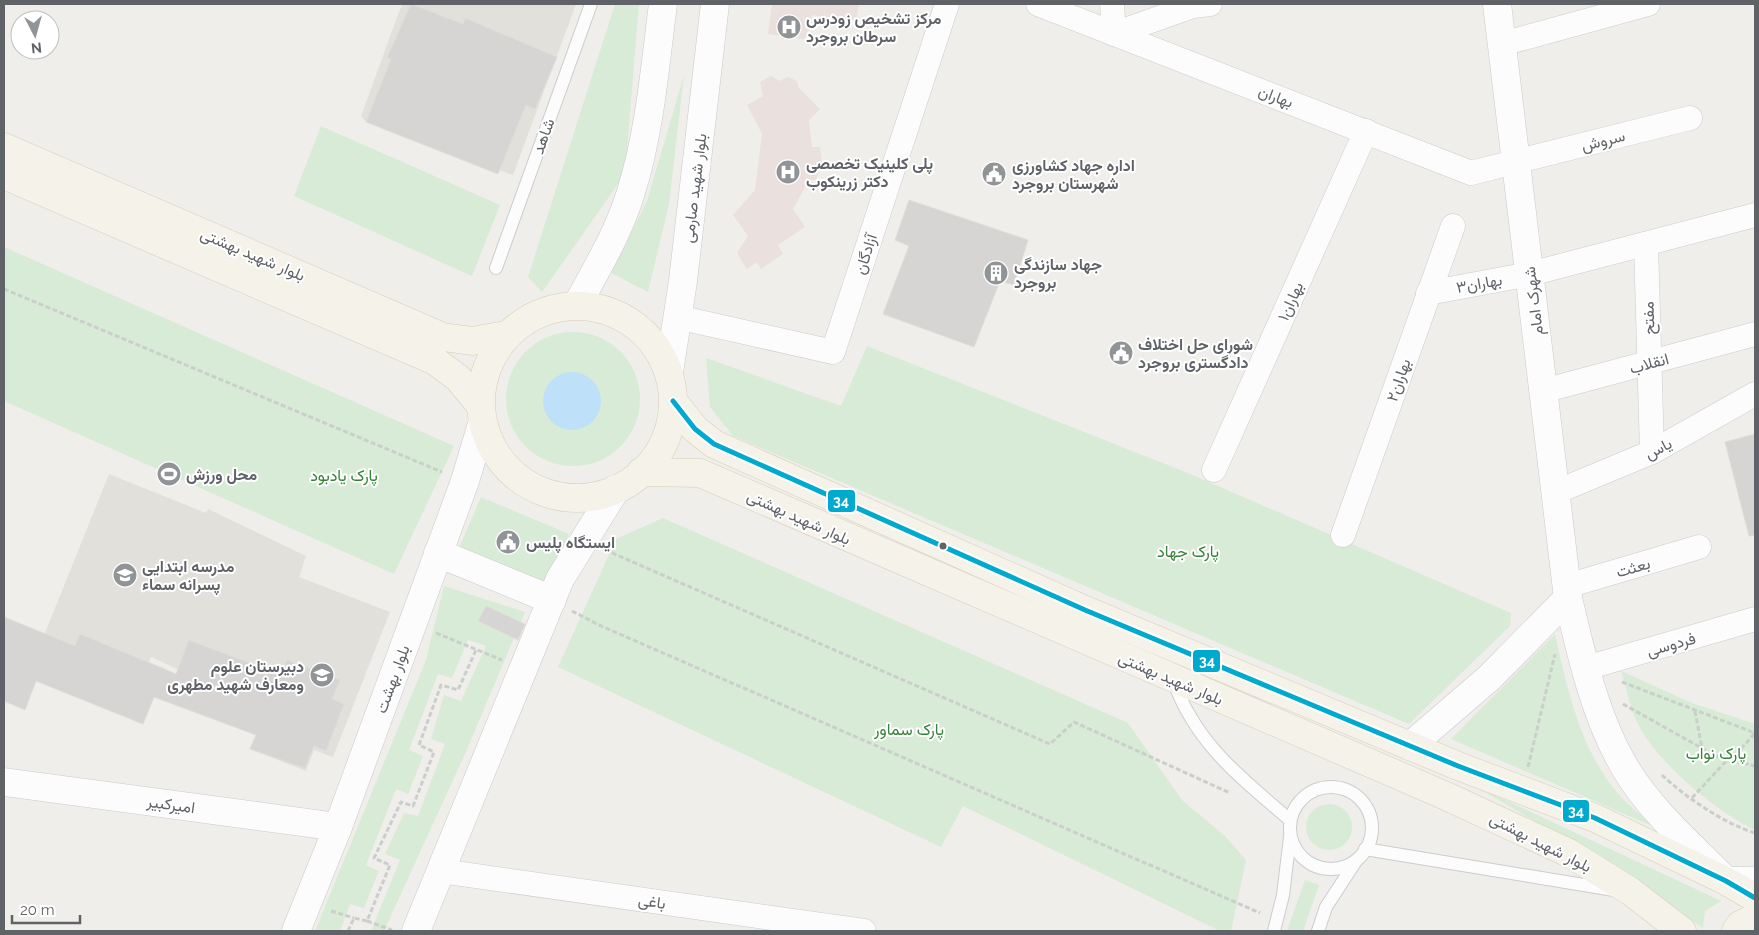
<svg xmlns="http://www.w3.org/2000/svg" width="1759" height="935" viewBox="0 0 1759 935" font-family="Raleway,Vazirmatn,sans-serif">
<style>
.education{fill:#e2e0da}
.medical{fill:#eae0de}
.green{fill:#d8ebd6}
.water{fill:#bfe0f9}
.building{fill:#d6d5d3;stroke:#deddd9}
.lines{fill:none;stroke-linecap:round;stroke-linejoin:round}
.lane-casing{stroke:#cbcccc;stroke-width:14}
.street-casing{stroke:#cbcccc;stroke-width:25}
.secondary-casing{stroke:#cacacb;stroke-width:29}
.primary-casing{stroke:#d7ceb8;stroke-width:29}
.path{stroke:#cacfcc;stroke-width:3;stroke-dasharray:5 2.5;stroke-linecap:butt}
.lane{stroke:#fdfcfc;stroke-width:12}
.street{stroke:#fdfcfc;stroke-width:24}
.secondary{stroke:#fdfcfc;stroke-width:28}
.primary{stroke:#f4f2e9;stroke-width:28}
.bus-1-casing{stroke:#fff;stroke-width:9}
.bus-1{stroke:#00a9ce;stroke-width:5}
.bus-dot{fill:#5f6368;stroke:#fff;stroke-width:2}
.labels{text-anchor:middle;stroke-width:4;stroke-linejoin:round;paint-order:stroke}
.poi-label{font-size:16px;font-weight:bold;fill:#5f6368;stroke:#fff;text-anchor:start}
.street-label{font-size:16px;fill:#5f6368;stroke:#fff}
.park-label{font-size:16px;fill:#348238;stroke:#fff}
.line-badge{stroke:#fff;stroke-width:2}
.badge-label{font-size:14px;text-anchor:middle;font-weight:bold;fill:#fff}
</style>
<rect width="100%" height="100%" fill="#efeeea"/>
<g class="education">
<polygon points="402,4 576,4 513,175 366,122 361,116"/>
<polygon points="109,474 206,513 208,509 306,556 299,577 390,612 333,757 314,750 306,771 250,749 279,676 267,669 179,670 151,657 149,662 166,669 143,724 57,689 43,638"/>
</g>
<g class="medical">
<polygon points="772,4 859,4 856,21 812,15 808,40 768,34"/>
<polygon points="771,76 779,81 788,77 797,81 799,88 820,109 809,120 812,147 820,147 822,164 816,180 809,180 793,209 805,227 778,245 783,254 761,269 757,262 747,269 737,253 748,236 733,215 755,190 762,134 747,105 763,96 760,82"/>
</g>
<g class="green">
<polygon points="615,4 639,4 625,174 542,292 528,277"/>
<polygon points="684,75 669,204 648,292 611,273 647,201"/>
<polygon points="321,126 500,205 472,276 294,196"/>
<polygon points="4,247 454,446 394,574 4,401"/>
<circle cx="573" cy="399" r="67"/>
<polygon points="867,346 1188,473 1511,613 1510,626 1409,724 733,436 710,407 706,358 841,406"/>
<polygon points="481,497 569,534 545,587 458,550"/>
<polygon points="663,518 1128,723 1182,800 1225,836 1246,860 1231,931 1220,931 963,806 941,847 558,667 616,539"/>
<polygon points="444,586 525,612 465,754 384,931 371,931 400,860 385,854 404,813 418,816 445,744 431,739 444,695 461,701 486,646 468,640 452,678 438,674 409,750 423,756 408,794 396,789 366,865 379,871 364,908 350,904 340,931 315,931 426,660"/>
<path d="M1555 634C1567 688 1580 748 1616 791 1626 804 1641 814 1652 826L1451 739Z"/>
<path d="M1621 671 1692 703 1755 724V830C1718 813 1658 763 1639 726 1630 710 1627 689 1621 671Z"/>
<polygon points="1473,785 1687,885 1721,901 1705,911 1703,928 1635,880"/>
<circle cx="1329" cy="827" r="23"/>
<polygon points="1305,880 1319,885 1303,931 1287,931"/>
</g>
<circle class="water" cx="572" cy="401" r="29"/>
<g class="building">
<polygon points="411,4 463,24 465,18 557,57 535,109 526,105 498,174 366,122 391,59 387,58"/>
<polygon points="909,200 1028,240 1014,285 1000,281 974,347 883,314 909,246 895,240"/>
<polygon points="1755,434 1755,535 1749,536 1725,442"/>
<polygon points="486,606 525,624 518,640 478,621"/>
<polygon points="4,617 75,646 80,634 176,674 189,640 281,675 287,660 340,680 332,699 344,704 326,751 314,746 305,768 250,749 256,735 154,697 143,724 36,681 25,710 4,701"/>
</g>
<g class="lines">
<defs>
<g id="lane">
<polyline points="496,268 591,4"/>
<path d="M1173 680C1196 744 1240 777 1290 820"/>
<circle cx="1331" cy="828" r="41"/>
<polyline points="1365,849 1614,890"/>
<polyline points="1274,931 1283,895 1290,837"/>
<polyline points="1318,931 1326,907 1356,861"/>
</g>
<g id="street">
<polyline points="1038,4 1471,173 1690,118"/>
<polyline points="1112,4 1114,34 1193,6 1210,4"/>
<polyline points="1502,44 1648,4"/>
<polyline points="1646,244 1652,452"/>
<polyline points="1428,293 1530,274 1755,215"/>
<polyline points="677,317 833,352 947,4"/>
<polyline points="1543,391 1755,334"/>
<polyline points="1214,470 1366,131"/>
<polyline points="1556,492 1652,452 1755,394"/>
<polyline points="1343,535 1453,226"/>
<polyline points="1567,586 1699,547"/>
<polyline points="1586,668 1755,619"/>
<polyline points="441,871 864,931"/>
</g>
<g id="secondary">
<path d="M1497 4 1568 598C1581 654 1596 721 1627 771 1652 812 1692 846 1726 881H1755"/>
<path d="M577 305C597 268 619 232 631 192 650 131 655 66 663 4"/>
<polyline points="669,372 683,281 715,4"/>
<polyline points="438,553 552,600"/>
<polyline points="1410,746 1489,678 1568,598"/>
<polyline points="4,782 338,827"/>
<polyline points="296,931 338,827 465,481 482,424"/>
<polyline points="416,931 560,579 616,489"/>
</g>
<g id="primary">
<polyline points="4,147 443,337 472,341 506,335"/>
<polyline points="4,175 435,361 458,378 480,405"/>
<circle cx="577" cy="402" r="96"/>
<polyline points="673,401 695,429 714,444 1085,610 1458,766 1595,818 1726,881 1755,898"/>
<polyline points="641,472 700,473 1446,796 1569,853 1630,891 1682,931"/>
<polyline points="1736,931 1740,925 1755,918"/>
</g>
</defs>
<use href="#lane" class="lane-casing"/>
<use href="#street" class="street-casing"/>
<use href="#secondary" class="secondary-casing"/>
<use href="#primary" class="primary-casing"/>
<g class="path">
<polyline points="4,289 442,472"/>
<polyline points="605,550 1050,744 1074,722 1230,793"/>
<polyline points="572,611 599,625 1260,913"/>
<polyline points="436,633 502,660"/>
<polyline points="1622,682 1755,733"/>
<polyline points="1623,704 1716,756 1755,766"/>
<polyline points="1695,711 1702,748"/>
<polyline points="1731,760 1755,733"/>
<polyline points="1528,767 1555,654"/>
<path d="M1662 775C1685 797 1725 824 1755 833"/>
<polyline points="1692,798 1728,759"/>
<polyline points="331,911 354,918"/>
<polyline points="367,921 392,930"/>
<polyline points="348,931 354,918 367,921 390,865 374,858 401,802 413,806 434,752 419,745 441,685 458,690 476,650"/>
</g>
<use href="#lane" class="lane"/>
<use href="#street" class="street"/>
<use href="#secondary" class="secondary"/>
<use href="#primary" class="primary"/>
<defs>
<polyline id="bus-1" points="673,401 695,429 714,444 1085,610 1458,766 1595,818 1726,881 1755,898"/>
</defs>
<use href="#bus-1" class="bus-1-casing"/>
<use href="#bus-1" class="bus-1"/>
</g>
<defs>
<symbol id="hospital-disc" viewBox="-11 -11 22 22"><circle r="9.5" fill="#919496" stroke="#fff"/><path d="M-5-5h3v3.5h4V-5h3V5h-3V1.5h-4V5h-3Z" fill="#fff"/></symbol>
<symbol id="civic-disc" viewBox="-11 -11 22 22"><circle r="9.5" fill="#919496" stroke="#fff"/><path d="M-.6-6.5H3V-4.5H.6V-3L4-1V1h2V6H-6V1h2V-1L-.6-3ZM-1.2 2.5V6h2.4V2.5Z" fill="#fff"/></symbol>
<symbol id="building-disc" viewBox="-11 -11 22 22"><circle r="9.5" fill="#919496" stroke="#fff"/><path d="M-4-6H4V6H1V3H-1V6H-4ZM-2.5-4.3h1.7v1.8h-1.7ZM.8-4.3h1.7v1.8H.8ZM-2.5-1h1.7V.8h-1.7ZM.8-1h1.7V.8H.8Z" fill="#fff"/></symbol>
<symbol id="stadium-disc" viewBox="-11 -11 22 22"><circle r="9.5" fill="#919496" stroke="#fff"/><path d="M0-5a6.5 5 0 1 0 0 10a6.5 5 0 1 0 0-10ZM-3.5-1.8h7v3.6h-7Z" fill="#fff"/></symbol>
<symbol id="school-disc" viewBox="-11 -11 22 22"><circle r="9.5" fill="#919496" stroke="#fff"/><path d="M0-5L7-2L0 1L-7-2ZM-4 1L0 2.5L4 1V4Q0 6-4 4Z" fill="#fff"/></symbol>
</defs>
<g fill-rule="evenodd">
<use href="#hospital-disc" x="775" y="13" width="28" height="28"/>
<use href="#hospital-disc" x="774" y="158" width="28" height="28"/>
<use href="#civic-disc" x="980" y="160" width="28" height="28"/>
<use href="#building-disc" x="982" y="259" width="28" height="28"/>
<use href="#civic-disc" x="1107" y="339" width="28" height="28"/>
<use href="#stadium-disc" x="155" y="460" width="28" height="28"/>
<use href="#civic-disc" x="494" y="528" width="28" height="28"/>
<use href="#school-disc" x="111" y="561" width="28" height="28"/>
<use href="#school-disc" x="308" y="661" width="28" height="28"/>
</g>
<circle class="bus-dot" cx="943" cy="546" r="4.5"/>
<g class="labels">
<g class="poi-label">
<text x="806" y="24">مرکز تشخیص زودرس<tspan x="806" dy="18">سرطان بروجرد</tspan></text>
<text x="806" y="169">پلی کلینیک تخصصی<tspan x="806" dy="18">دکتر زرینکوب</tspan></text>
<text x="1012" y="171">اداره جهاد کشاورزی<tspan x="1012" dy="18">شهرستان بروجرد</tspan></text>
<text x="1014" y="270">جهاد سازندگی<tspan x="1014" dy="18">بروجرد</tspan></text>
<text x="1138" y="350">شورای حل اختلاف<tspan x="1138" dy="18">دادگستری بروجرد</tspan></text>
<text x="186" y="480">محل ورزش</text>
<text x="526" y="548">ایستگاه پلیس</text>
<text x="142" y="572">مدرسه ابتدایی<tspan x="142" dy="18">پسرانه سماء</tspan></text>
<text x="304" y="672" text-anchor="end">دبیرستان علوم<tspan x="304" dy="18">ومعارف شهید مطهری</tspan></text>
</g>
<g class="street-label">
<text transform="translate(1276 96) rotate(21)" y="6">بهاران</text>
<text transform="translate(543 136) rotate(-70)" y="6">شاهد</text>
<text transform="translate(1603 140) rotate(-14)" y="6">سروش</text>
<text transform="translate(694 188) rotate(-83)" y="6">بلوار شهید صارمی</text>
<text transform="translate(253 254) rotate(23)" y="6">بلوار شهید بهشتی</text>
<text transform="translate(865 254) rotate(-72)" y="6">آزادگان</text>
<text transform="translate(1479 283) rotate(-10)" y="6">بهاران۳</text>
<text transform="translate(1290 301) rotate(-66)" y="6">بهاران۱</text>
<text transform="translate(1533 301) rotate(-97)" y="6">شهرک امام</text>
<text transform="translate(1648 318) rotate(-92)" y="6">مفتح</text>
<text transform="translate(1649 363) rotate(-15)" y="6">انقلاب</text>
<text transform="translate(1398 380) rotate(-71)" y="6">بهاران۲</text>
<text transform="translate(1658 448) rotate(-27)" y="6">یاس</text>
<text transform="translate(799 517) rotate(24)" y="6">بلوار شهید بهشتی</text>
<text transform="translate(1633 567) rotate(-16)" y="6">بعثت</text>
<text transform="translate(1671 644) rotate(-16)" y="6">فردوسی</text>
<text transform="translate(1171 678) rotate(23)" y="6">بلوار شهید بهشتی</text>
<text transform="translate(392 679) rotate(-70)" y="6">بلوار بهشت</text>
<text transform="translate(171 804) rotate(8)" y="6">امیرکبیر</text>
<text transform="translate(1541 842) rotate(27)" y="6">بلوار شهید بهشتی</text>
<text transform="translate(652 901) rotate(8)" y="6">باغی</text>
</g>
<g class="park-label">
<text x="344" y="481">پارک یادبود</text>
<text x="1188" y="557">پارک جهاد</text>
<text x="909" y="735">پارک سماور</text>
<text x="1716" y="759">پارک نواب</text>
</g>
</g>
<g class="line-badge">
<rect x="827" y="489" width="29" height="24" rx="5" fill="#00a9ce"/>
<rect x="1192" y="649" width="29" height="24" rx="5" fill="#00a9ce"/>
<rect x="1562" y="799" width="28" height="24" rx="5" fill="#00a9ce"/>
</g>
<g class="badge-label">
<text x="841" y="506">34</text>
<text x="1207" y="666">34</text>
<text x="1576" y="816">34</text>
</g>
<rect width="1759" height="935" fill="none" stroke="#5f6368" stroke-width="10"/>
<g transform="translate(35 35) rotate(174)"><circle r="24" fill="#ffffff" stroke="#bfc1c3"/>
<path d="M0-4L9 19L0 12L-9 19Z" fill="#919496"/>
<text y="-8" font-size="14" font-weight="bold" text-anchor="middle" fill="#5f6368">N</text>
</g>
<path d="M12 915v8h68v-8" fill="none" stroke="#5f6368" stroke-width="2.5"/>
<text x="20" y="915" font-size="15" fill="#5f6368" stroke="#ffffff" stroke-width="4" paint-order="stroke">20 m</text>
</svg>
